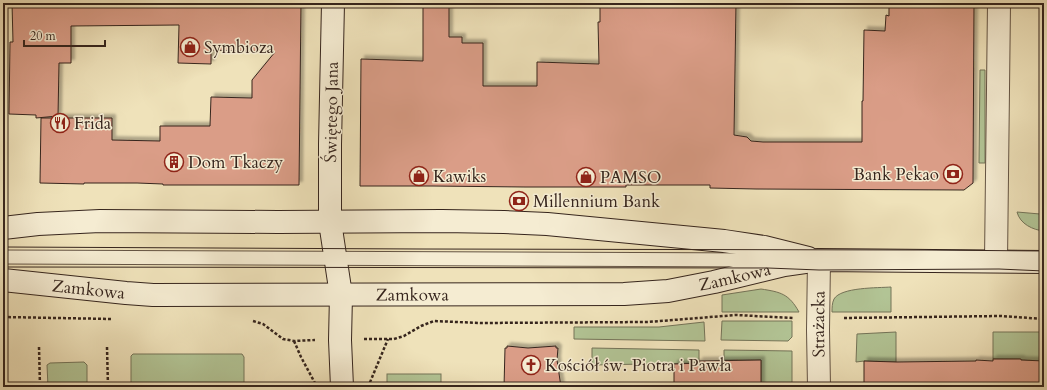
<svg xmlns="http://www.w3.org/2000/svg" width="1047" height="390" viewBox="0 0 1047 390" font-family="Cardo,serif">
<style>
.green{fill:#b2c495;stroke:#747459}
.building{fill:#da9d87;stroke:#36251d;filter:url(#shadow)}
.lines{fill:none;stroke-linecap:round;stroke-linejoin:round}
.lane-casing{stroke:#645444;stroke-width:15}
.street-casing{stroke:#645444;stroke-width:24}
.secondary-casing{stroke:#36251d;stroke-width:24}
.path{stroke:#36251d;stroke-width:2.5;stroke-dasharray:3 2;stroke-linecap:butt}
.lane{stroke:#f5ecd2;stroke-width:13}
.street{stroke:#f5ecd2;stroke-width:22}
.secondary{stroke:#f5ecd2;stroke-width:22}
.tram{stroke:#36251d;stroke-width:1}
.labels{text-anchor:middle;stroke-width:3;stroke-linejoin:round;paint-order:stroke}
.poi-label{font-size:17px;fill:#36251d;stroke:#f5ecd2;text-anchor:start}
.street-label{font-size:17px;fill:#36251d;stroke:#f5ecd2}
</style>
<defs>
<filter id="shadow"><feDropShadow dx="3.5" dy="-3.5" stdDeviation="1" flood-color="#0004"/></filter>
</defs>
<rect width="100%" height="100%" fill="#efe2ba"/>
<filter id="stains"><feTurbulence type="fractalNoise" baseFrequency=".005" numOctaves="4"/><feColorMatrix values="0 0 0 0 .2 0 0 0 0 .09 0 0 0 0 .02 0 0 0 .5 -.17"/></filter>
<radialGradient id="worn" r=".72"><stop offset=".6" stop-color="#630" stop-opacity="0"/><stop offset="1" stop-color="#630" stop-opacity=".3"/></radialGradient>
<g class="green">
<polygon points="980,70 985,70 985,163 979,163"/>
<path d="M1041 211H1044V231C1033 230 1020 224 1017 212L1040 214Z"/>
<path d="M891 287V312H832C832 308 832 303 834 299 841 287 878 288 891 287Z"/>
<path d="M761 289C781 292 789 294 799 312H722V295Z"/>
<polygon points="722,321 792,321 792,337 788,341 721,340"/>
<polygon points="704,322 705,341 574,339 574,327 659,327"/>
<polygon points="896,332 896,362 864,361 856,362 857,334"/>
<polygon points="993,332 1044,332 1044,361 1021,360 1020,359 993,359"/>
<polygon points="592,348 699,350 699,361 700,363 592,365"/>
<polygon points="724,350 792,351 792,387 761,387 761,360 724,360"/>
<polygon points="133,354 242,354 244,357 244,387 131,387 131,356"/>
<polygon points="84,362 87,365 87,387 48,387 47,365 50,363"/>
<rect x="387" y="374" width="54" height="13"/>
</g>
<g class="building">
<polygon points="12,3 301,3 299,185 163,185 163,184 137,183 84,183 84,184 40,183 41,118 112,118 112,140 160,141 160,126 210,126 211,97 252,98 252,80 275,52 211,50 211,64 178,63 179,25 71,26 71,63 59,63 58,116 36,118 36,115 9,114 10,42 13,42"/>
<polygon points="423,3 449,3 449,37 462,37 462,43 483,43 483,86 537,86 537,62 599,64 598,22 600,22 600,3 736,3 734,135 747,137 751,141 763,142 862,142 862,101 863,101 864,30 885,31 886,15 889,16 889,3 974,3 973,183 964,190 756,189 710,188 710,185 626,185 626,187 525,187 432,186 360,186 361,59 423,61"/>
<polygon points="507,346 528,348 556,346 556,348 558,348 557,360 561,387 504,387 505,348 507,348"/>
<polygon points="993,359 1021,359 1021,360 1044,361 1044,387 864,387 864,361 897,362 976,361 976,360 993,361"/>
<polygon points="761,360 761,387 674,387 674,364 700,363 699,361"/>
</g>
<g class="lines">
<defs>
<polyline id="lane" points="3,257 775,260"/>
<g id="street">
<polyline points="996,261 999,3"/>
<path id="s1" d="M819 387 818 330 819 260"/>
</g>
<g id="secondary">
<polyline points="333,3 330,144 330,222 341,295 340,340 342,387"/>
<polyline points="3,228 38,224 100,221 278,222 442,221 504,222 547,224 724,241 764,247 808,258"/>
<path id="s2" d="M3 280 126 293 153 295 624 294 668 291 714 282 784 265 819 260 1044 262"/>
</g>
</defs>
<use href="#lane" class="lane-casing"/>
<use href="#street" class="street-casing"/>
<use href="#secondary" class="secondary-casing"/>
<g class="path">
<polyline points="3,317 112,319"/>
<polyline points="844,318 1001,316 1044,319"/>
<polyline points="253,321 263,324 283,339 294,341 315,340"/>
<polyline points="364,339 394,339 404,336 421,326 434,321 480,323 648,322 736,315 793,318"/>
<polyline points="294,341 301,357 316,385"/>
<polyline points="39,347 40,387"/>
<polyline points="107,347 108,387"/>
<polyline points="368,387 388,339"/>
</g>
<use href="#lane" class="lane"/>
<use href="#street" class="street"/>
<use href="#secondary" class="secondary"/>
<g class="tram">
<polyline points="3,247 420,249 925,250 1044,251"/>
<polyline points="3,267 768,268 819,270 999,269 1044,271"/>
</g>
</g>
<defs>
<symbol id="shop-ring" viewBox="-11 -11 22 22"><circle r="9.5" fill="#f5ecd2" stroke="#8f2418" stroke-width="1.5"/><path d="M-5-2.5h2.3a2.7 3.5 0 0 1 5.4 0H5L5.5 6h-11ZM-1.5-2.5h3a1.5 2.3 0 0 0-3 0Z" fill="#8f2418"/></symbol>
<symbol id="restaurant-ring" viewBox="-11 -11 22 22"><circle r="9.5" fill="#f5ecd2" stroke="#8f2418" stroke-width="1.5"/><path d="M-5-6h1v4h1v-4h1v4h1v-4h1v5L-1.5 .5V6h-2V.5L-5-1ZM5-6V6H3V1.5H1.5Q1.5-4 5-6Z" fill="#8f2418"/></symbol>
<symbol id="building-ring" viewBox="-11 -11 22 22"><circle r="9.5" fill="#f5ecd2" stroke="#8f2418" stroke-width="1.5"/><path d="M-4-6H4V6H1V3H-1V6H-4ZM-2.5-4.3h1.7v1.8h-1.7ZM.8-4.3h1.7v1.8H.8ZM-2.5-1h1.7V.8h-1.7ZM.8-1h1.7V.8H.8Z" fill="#8f2418"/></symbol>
<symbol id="bank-ring" viewBox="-11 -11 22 22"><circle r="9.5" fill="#f5ecd2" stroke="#8f2418" stroke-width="1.5"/><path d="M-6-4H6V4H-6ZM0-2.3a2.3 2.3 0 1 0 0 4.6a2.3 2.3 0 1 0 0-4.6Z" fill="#8f2418"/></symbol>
<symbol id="church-ring" viewBox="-11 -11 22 22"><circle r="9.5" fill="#f5ecd2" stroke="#8f2418" stroke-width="1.5"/><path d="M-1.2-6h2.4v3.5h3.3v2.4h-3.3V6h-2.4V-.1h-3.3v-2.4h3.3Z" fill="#8f2418"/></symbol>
</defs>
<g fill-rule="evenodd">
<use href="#shop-ring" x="179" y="36" width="22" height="22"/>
<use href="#restaurant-ring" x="49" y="112" width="22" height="22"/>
<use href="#building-ring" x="163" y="151" width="22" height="22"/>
<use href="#bank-ring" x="942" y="163" width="22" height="22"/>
<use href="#shop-ring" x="408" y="165" width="22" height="22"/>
<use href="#shop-ring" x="575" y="166" width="22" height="22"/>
<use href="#bank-ring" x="508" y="190" width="22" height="22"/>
<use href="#church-ring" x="520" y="354" width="22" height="22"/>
</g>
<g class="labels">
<g class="poi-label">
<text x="204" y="53">Symbioza</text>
<text x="74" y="129">Frida</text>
<text x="188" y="168">Dom Tkaczy</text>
<text x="939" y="180" text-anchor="end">Bank Pekao</text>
<text x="433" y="182">Kawiks</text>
<text x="600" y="183">PAMSO</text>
<text x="533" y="207">Millennium Bank</text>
<text x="545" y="371">Kościół św. Piotra i Pawła</text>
</g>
<g class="street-label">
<text transform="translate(331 112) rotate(-89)" y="6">Świętego Jana</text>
<text dy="6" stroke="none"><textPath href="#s2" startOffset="734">Zamkowa</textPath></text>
<text dy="6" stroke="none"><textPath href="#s2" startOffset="86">Zamkowa</textPath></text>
<text dy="6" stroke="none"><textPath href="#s2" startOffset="410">Zamkowa</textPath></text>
<text dy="6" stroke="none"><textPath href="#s1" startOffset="63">Strażacka</textPath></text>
</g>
</g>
<rect width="1047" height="390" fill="none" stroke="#efe2ba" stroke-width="16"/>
<rect x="4" y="4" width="1039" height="382" fill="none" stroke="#36251d" stroke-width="2"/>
<rect x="8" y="8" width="1031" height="374" fill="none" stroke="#36251d"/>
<path d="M24 40v6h81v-6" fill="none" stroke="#36251d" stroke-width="2"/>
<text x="30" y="40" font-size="12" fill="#36251d" stroke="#f5ecd2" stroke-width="3" paint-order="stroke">20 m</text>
<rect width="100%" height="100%" filter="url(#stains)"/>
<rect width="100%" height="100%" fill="url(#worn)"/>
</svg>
